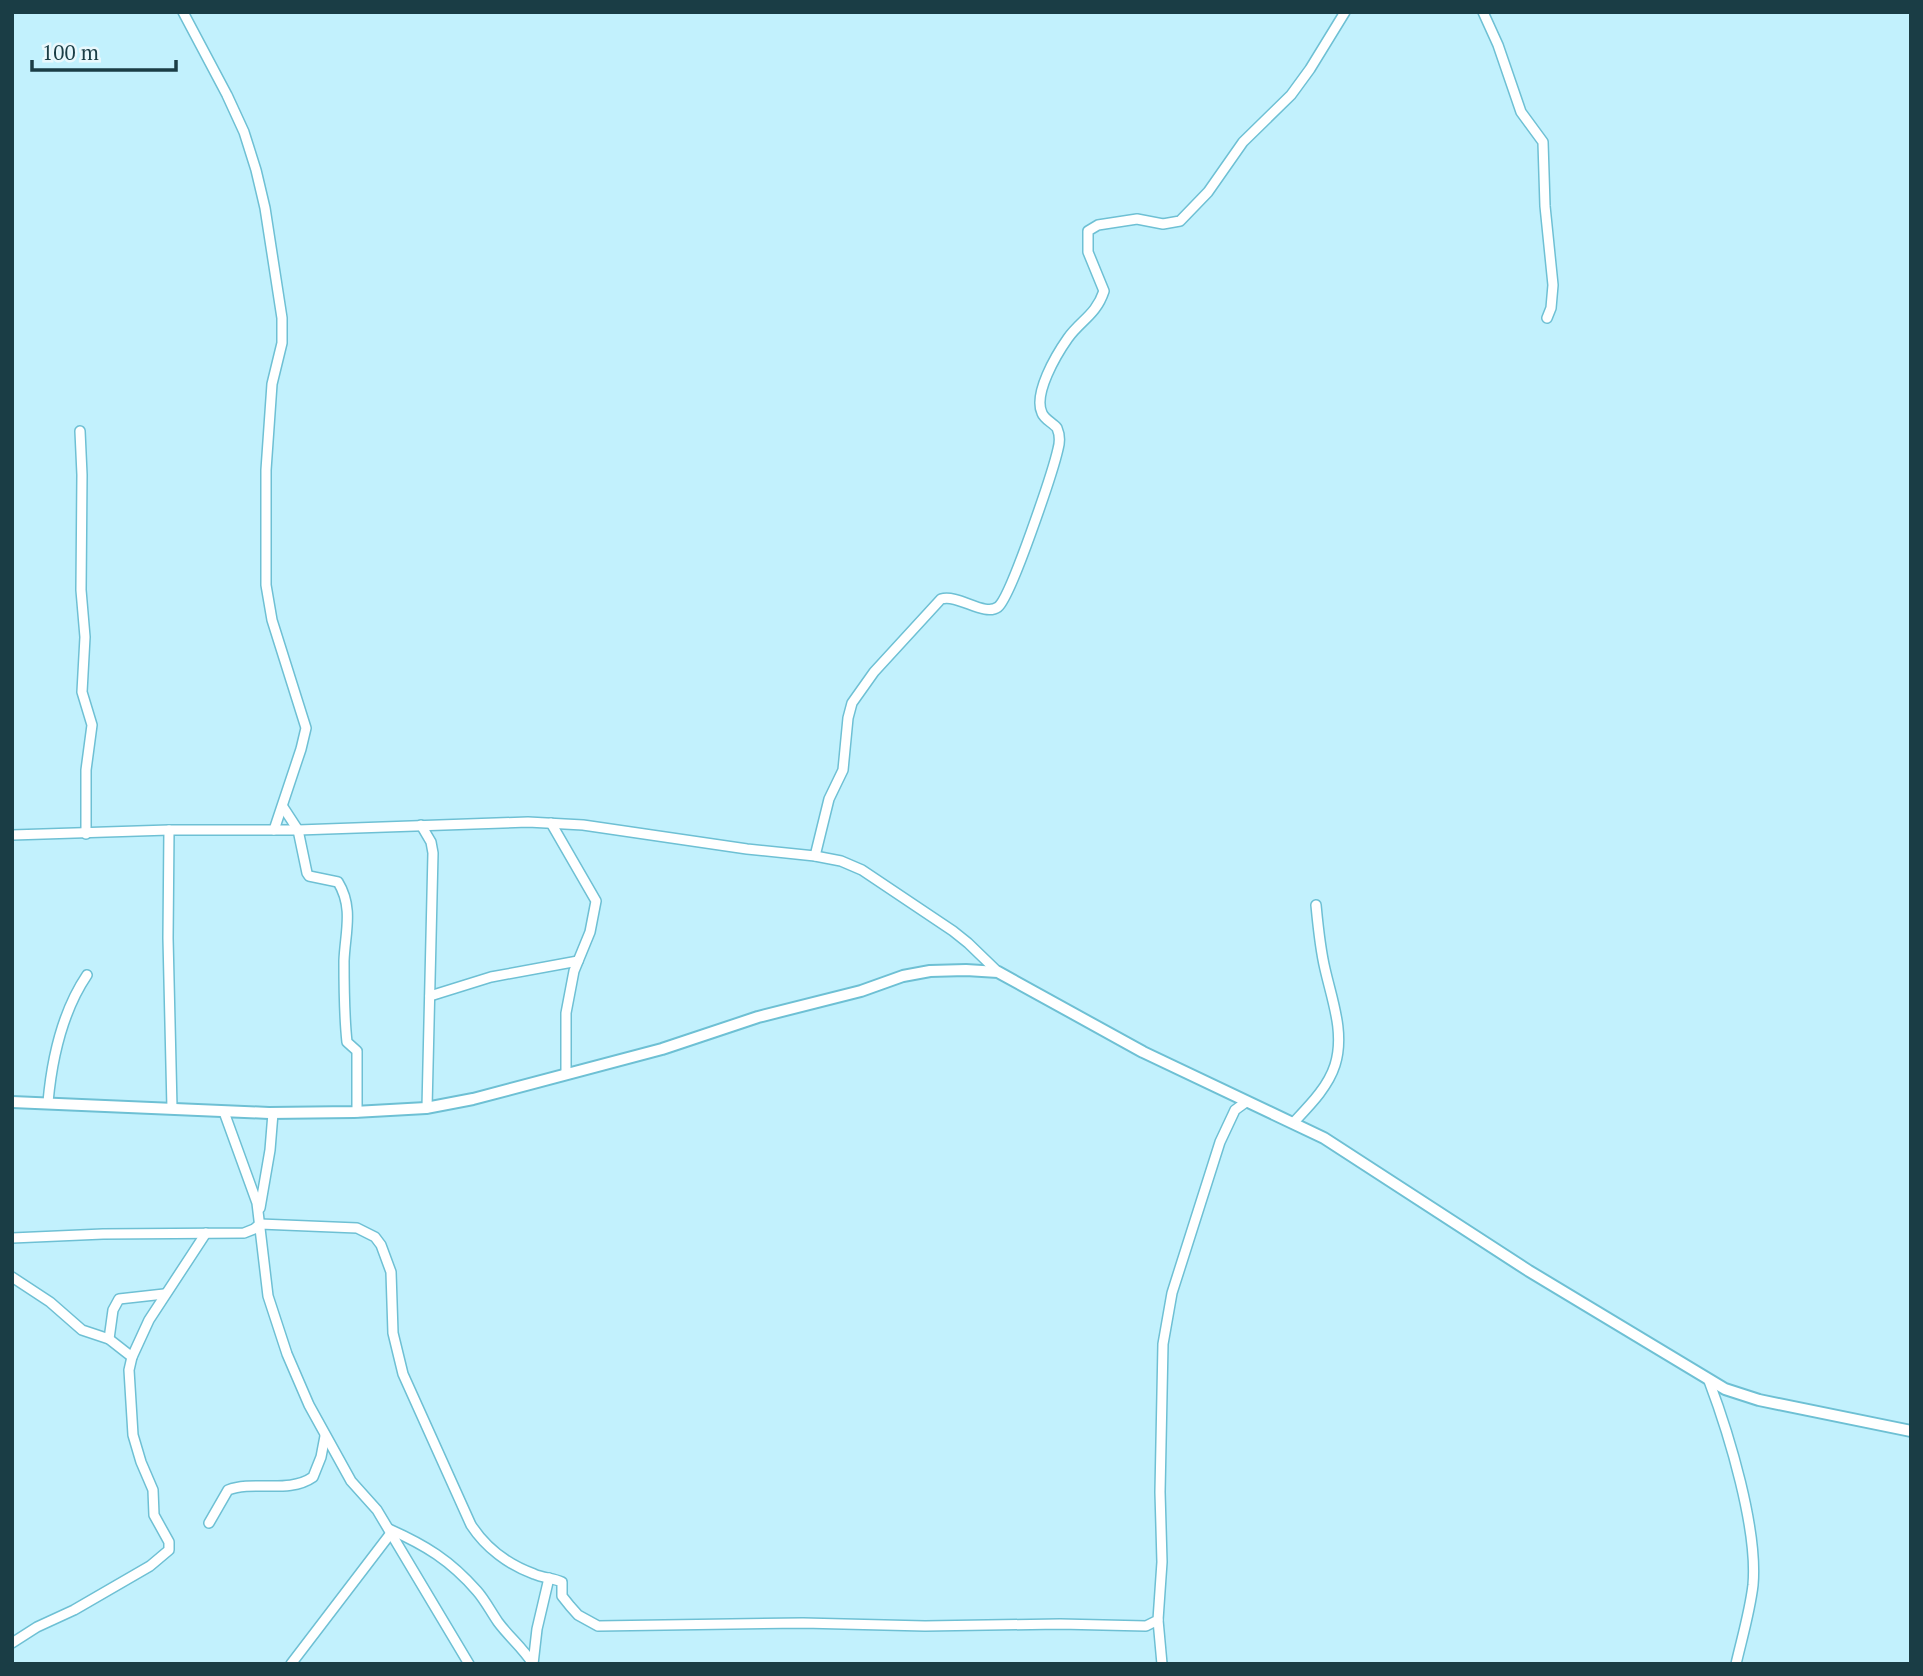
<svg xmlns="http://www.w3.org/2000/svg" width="1923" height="1676" viewBox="0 0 1923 1676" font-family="'PT Serif',serif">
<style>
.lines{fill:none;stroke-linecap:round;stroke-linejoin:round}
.minor-casing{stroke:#6ec0d4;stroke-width:12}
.tertiary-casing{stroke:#6ec0d4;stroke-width:14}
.minor{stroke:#fff;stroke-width:9}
.tertiary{stroke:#fff;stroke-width:10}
</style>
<rect width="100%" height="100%" fill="#c2f1fd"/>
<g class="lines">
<defs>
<g id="minor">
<polyline points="183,12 227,95 244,132 256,170 265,208 282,318 282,343 272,384 266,470 266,585 272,620 306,728 301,749 274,830"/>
<polyline points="1483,12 1498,45 1521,112 1543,142 1545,206 1553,285 1551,308 1547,318"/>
<polyline points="80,431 82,475 81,590 85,637 82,692 92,725 86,770 86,834"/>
<path d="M283 807 298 830 307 873 309 876 338 882C354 908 345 933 344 961 344 988 344 1015 347 1042L357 1051V1112"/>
<polyline points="551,823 596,901 590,932 574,971 566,1013 566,1073"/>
<polyline points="421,825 431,842 433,853 427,1108"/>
<polyline points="169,830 168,938 172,1108"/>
<polyline points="12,835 169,830 298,830 528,822 583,825 747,849 815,856 841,861 862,870 953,931 968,943 998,972"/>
<path d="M815 856 829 799 843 770 848 718 852 703 874 672 941 599C959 594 984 617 998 607 1011 597 1053 471 1058 449 1060 442 1060 435 1057 428 1053 423 1044 419 1042 413 1033 394 1056 355 1068 338 1081 320 1096 315 1104 291L1088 252V231L1098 225 1137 219 1163 224 1180 221 1208 192 1243 142 1291 95 1310 69 1345 12"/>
<polyline points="430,996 491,977 578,961"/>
<path d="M48 1102C52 1058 62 1012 87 975"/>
<polyline points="224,1112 257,1203 268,1296 287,1354 309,1405 351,1481 377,1510 469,1664"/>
<path d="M1294 1122C1310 1105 1328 1087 1335 1065 1345 1033 1332 1000 1325 969 1320 948 1318 926 1316 905"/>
<polyline points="260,1208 270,1150 273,1113"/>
<path d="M12 1238 103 1234 244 1233 254 1229 260 1224 357 1228 375 1237 381 1245 391 1272 393 1333 403 1374 471 1525C486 1548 509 1565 534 1574 543 1578 553 1578 562 1582V1596L570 1606 578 1615 598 1626 803 1623 925 1626 1060 1624 1146 1626 1158 1620 1162 1562 1160 1492 1163 1344 1172 1293 1220 1142 1235 1110 1246 1102"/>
<polyline points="12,1277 50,1302 82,1330 109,1339 132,1357"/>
<polyline points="109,1339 113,1310 119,1299 164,1294"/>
<path d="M1709 1381C1729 1434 1758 1529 1753 1585 1750 1611 1742 1638 1736 1664"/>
<path d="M209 1523 228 1490C254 1480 289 1494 313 1477L321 1457 325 1436"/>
<path d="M389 1529C425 1545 450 1560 477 1591 485 1600 491 1612 498 1622 509 1637 523 1648 533 1664"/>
<polyline points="1158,1620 1162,1664"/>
<polyline points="12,1643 37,1627 74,1610 150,1566 169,1550 169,1542 154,1515 153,1490 141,1462 133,1435 129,1370 132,1357 149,1320 206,1233"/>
<polyline points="291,1664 391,1533"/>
<polyline points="533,1664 537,1629 549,1578"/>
</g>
<polyline id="tertiary" points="12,1102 269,1113 354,1112 426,1108 473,1099 662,1049 758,1017 861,991 903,976 930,971 966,970 998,972 1143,1052 1324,1138 1529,1271 1725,1389 1759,1400 1911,1431"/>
</defs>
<use href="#minor" class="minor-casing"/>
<use href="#tertiary" class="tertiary-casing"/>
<use href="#minor" class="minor"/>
<use href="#tertiary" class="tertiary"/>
</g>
<rect width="1923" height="1676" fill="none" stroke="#1a3d45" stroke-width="28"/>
<path d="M32 60v10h144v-10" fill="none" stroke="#1a3d45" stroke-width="3.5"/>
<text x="42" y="60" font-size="21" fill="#1a3d45" stroke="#e9f8fc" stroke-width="5" paint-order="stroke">100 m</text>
</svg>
